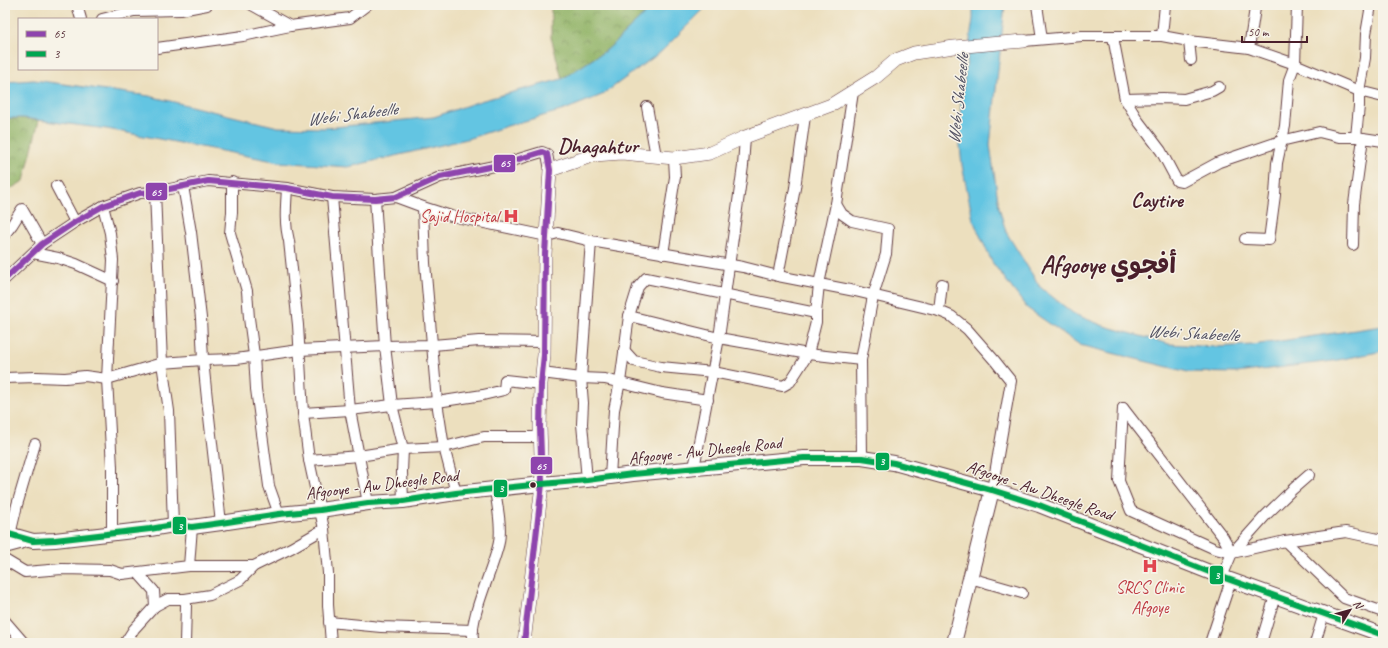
<svg xmlns="http://www.w3.org/2000/svg" width="1388" height="648" viewBox="0 0 1388 648" font-family="Caveat,'Playpen Sans Arabic',sans-serif">
<style>
.forest{fill:url(#forest-crowns);stroke:#6e6a4a}
.water{fill:#64c5e2;stroke:#577286}
.lines{fill:none;stroke-linecap:round;stroke-linejoin:round}
.minor-casing{stroke:#623c41;stroke-width:12}
.tertiary-casing{stroke:#623c41;stroke-width:14}
.secondary-casing{stroke:#623c41;stroke-width:16}
.minor{stroke:#fff;stroke-width:10}
.tertiary{stroke:#fff;stroke-width:13}
.secondary{stroke:#fff;stroke-width:14}
.bus-1-casing{stroke:#f7f3e8;stroke-width:9}
.bus-2-casing{stroke:#f7f3e8;stroke-width:9}
.bus-1{stroke:#8e44ad;stroke-width:6}
.bus-2{stroke:#00a651;stroke-width:6}
.bus-dot{fill:#4a1f2b;stroke:#f7f3e8;stroke-width:1.5}
.labels{text-anchor:middle;stroke-width:3;stroke-linejoin:round;paint-order:stroke}
.health-label{font-size:17px;fill:#be3a42;stroke:#f7f3e8;text-anchor:end}
.street-label{font-size:17px;fill:#4a1f2b;stroke:#f7f3e8}
.water-label{font-size:18px;font-style:italic;fill:#525162;stroke:#f7f3e8}
.district-label{font-size:21px;font-weight:bold;fill:#4a1f2b;stroke:#f7f3e8}
.town-label{font-size:25px;font-weight:bold;fill:#4a1f2b;stroke:#f7f3e8}
.line-badge{stroke:#f7f3e8;stroke-width:1.5}
.badge-label{font-size:11px;text-anchor:middle;font-weight:bold;fill:#fff}
</style>
<defs>
<pattern id="forest-crowns" width="20" height="18" patternUnits="userSpaceOnUse"><rect width="20" height="18" fill="#92b468"/><path d="M2 6a3 3 0 1 1 6 0M12 15a3 3 0 1 1 6 0" fill="none" stroke="#799256"/></pattern>
</defs>
<rect width="100%" height="100%" fill="#f7f3e8"/>
<filter id="ink" filterUnits="userSpaceOnUse"><feTurbulence type="fractalNoise" baseFrequency=".025" numOctaves="2"/><feDisplacementMap in="SourceGraphic" scale="8" xChannelSelector="R" yChannelSelector="G"/><feConvolveMatrix kernelMatrix="1 2 1 2 8 2 1 2 1" color-interpolation-filters="sRGB"/></filter>
<filter id="wash" filterUnits="userSpaceOnUse"><feTurbulence type="fractalNoise" baseFrequency=".012" numOctaves="4" result="noise"/><feDisplacementMap in="SourceGraphic" scale="16" xChannelSelector="R" yChannelSelector="G"/><feGaussianBlur stdDeviation="0.9" result="paint"/><feColorMatrix in="noise" values="0 0 0 0 0 0 0 0 0 0 0 0 0 0 0 0 0 1.4 0 .05"/><feComposite in="paint" operator="in"/></filter>
<g filter="url(#wash)">
<rect width="100%" height="100%" fill="#ecdfbe"/>
<g class="forest">
<polygon points="551,5 654,5 608,49 562,79 551,37"/>
<polygon points="5,118 22,118 39,120 24,181 5,192"/>
</g>
<g class="water">
<polygon points="654,5 708,5 662,51 602,95 564,110 507,126 467,139 348,167 279,162 107,129 23,118 5,118 5,82 34,80 149,96 278,127 325,128 434,117 480,101 562,79 608,49"/>
<polygon points="973,5 1005,5 990,145 999,207 1006,232 1040,287 1074,314 1104,326 1169,344 1216,347 1253,345 1383,326 1383,351 1333,361 1236,373 1188,372 1080,345 1027,308 992,262 973,220 962,165 959,136 961,101 973,19"/>
</g>
</g>
<g filter="url(#ink)">
<g class="lines">
<defs>
<g id="minor">
<polyline points="77,5 81,19"/>
<polyline points="252,5 290,26 350,18 367,5"/>
<polyline points="1037,5 1042,39"/>
<polyline points="102,19 134,11 181,10 207,5"/>
<polyline points="1162,36 1165,5"/>
<polyline points="1113,37 1125,99 1139,122 1161,151 1177,181 1182,182 1219,162 1281,141 1319,132 1339,137 1356,137 1383,141"/>
<polyline points="1024,41 1082,36 1162,36 1189,41 1249,48 1295,64 1359,91 1383,97"/>
<polyline points="1189,41 1191,60"/>
<polyline points="157,48 243,36 290,26"/>
<polyline points="1249,48 1255,8 1257,5"/>
<polyline points="1125,99 1163,98 1184,99 1212,91 1219,87"/>
<polyline points="647,107 656,156"/>
<polyline points="1356,137 1359,106 1359,91 1365,58 1366,34 1371,5"/>
<polyline points="232,182 232,212 230,233 247,291 249,318 254,355 256,389 269,486 279,514"/>
<polyline points="56,186 75,222"/>
<polyline points="183,186 191,232 201,318 203,360 207,399 221,523"/>
<path d="M287 188C286 206 284 223 289 241L298 325 303 413 309 460 324 529 328 573V605L331 643"/>
<polyline points="155,192 162,363 169,411 173,525"/>
<polyline points="332,197 350,410 368,503"/>
<polyline points="396,197 423,207 451,216 547,236 558,233 591,241 743,267 778,276 855,291 939,311 951,316 967,329 995,361 1011,381 992,490"/>
<polyline points="375,199 385,346 392,405 403,449 402,472 403,501"/>
<polyline points="836,204 842,214 852,221 888,229 886,254 873,296 861,360 862,458"/>
<polyline points="103,206 110,233 113,260 107,379 112,467 112,533"/>
<polyline points="423,207 425,263 437,402 444,447 456,493"/>
<polyline points="5,234 12,225 22,209 42,244"/>
<polyline points="1245,239 1269,240 1275,195 1277,163 1285,126 1289,80 1295,64 1297,5"/>
<polyline points="1353,245 1354,204 1363,138"/>
<polyline points="33,253 58,258 76,264 113,281"/>
<polyline points="663,254 675,177 674,158"/>
<polyline points="778,276 795,188 805,116"/>
<polyline points="5,279 42,244 75,222 103,206 140,193 155,192 208,181 287,188 332,197 375,199 396,197 440,177 499,165 542,152 547,154 550,170"/>
<polyline points="939,311 942,284"/>
<polyline points="629,316 719,338 808,354 861,360"/>
<polyline points="624,350 634,361 661,367 713,372 783,386 790,382 808,354 816,322 816,313 819,284 836,204 853,92"/>
<polyline points="542,373 581,378 605,379 662,393 708,400"/>
<polyline points="5,378 36,377 65,378 85,376 107,379 162,363 203,360 236,359 299,350 385,346 433,345 479,341 543,342"/>
<polyline points="1123,408 1119,481 1131,511 1215,549 1232,553 1285,541 1344,598 1383,612"/>
<polyline points="1123,408 1223,537 1232,553"/>
<polyline points="303,413 350,410 392,405 437,402 483,395 504,390 505,380 541,384"/>
<polyline points="309,460 359,456 403,449 444,447 484,437 540,437"/>
<polyline points="694,468 719,338 743,166 745,137"/>
<polyline points="610,477 614,410 620,382 629,316 638,287 646,278 816,313"/>
<polyline points="587,480 582,424 583,403 581,378 591,241"/>
<polyline points="10,535 17,505 35,444"/>
<polyline points="1285,541 1346,532 1383,540"/>
<polyline points="5,548 31,541"/>
<polyline points="5,560 25,572 62,569 110,570 122,574 189,566 192,527"/>
<polyline points="189,566 254,566"/>
<polyline points="1222,577 1232,553 1266,515 1293,489 1309,475"/>
<polyline points="970,578 1022,593"/>
<polyline points="185,599 186,605 185,643"/>
<polyline points="155,606 168,599 185,599 210,595 240,580 254,566 291,548 324,529"/>
<polyline points="5,621 24,643"/>
<polyline points="329,622 381,627 473,630"/>
<polyline points="125,643 134,629 155,606 154,591 138,573"/>
<path d="M474 643C466 622 495 566 499 542 502 525 497 506 495 489"/>
<polyline points="1210,643 1231,580"/>
<polyline points="1261,643 1275,596"/>
<polyline points="1315,643 1324,614"/>
</g>
<polyline id="tertiary" points="524,643 542,484 540,427 541,384 544,355 545,254 550,170 594,155 622,153 674,158 710,153 745,137 831,105 876,77 896,60 914,53 954,47 1024,41"/>
<g id="secondary">
<polyline points="5,533 33,541 55,540 150,529 173,525 192,527 221,523 279,514 320,510 368,503 403,501 456,493 542,484 587,480 633,474 804,458 862,458 894,463 992,490 1039,505 1222,577 1383,635"/>
<polyline points="954,643 992,490"/>
</g>
</defs>
<use href="#minor" class="minor-casing"/>
<use href="#tertiary" class="tertiary-casing"/>
<use href="#secondary" class="secondary-casing"/>
<use href="#minor" class="minor"/>
<use href="#tertiary" class="tertiary"/>
<use href="#secondary" class="secondary"/>
<defs>
<polyline id="bus-1" points="5,279 42,244 75,222 103,206 140,193 155,192 208,181 287,188 332,197 375,199 396,197 440,177 499,165 542,152 547,154 550,170 545,254 544,355 541,384 540,427 542,484 524,643"/>
<polyline id="bus-2" points="5,533 33,541 55,540 150,529 173,525 192,527 221,523 279,514 320,510 368,503 403,501 456,493 542,484 587,480 633,474 804,458 862,458 894,463 992,490 1039,505 1222,577 1383,635"/>
</defs>
<use href="#bus-1" class="bus-1-casing"/>
<use href="#bus-2" class="bus-2-casing"/>
<use href="#bus-1" class="bus-1"/>
<use href="#bus-2" class="bus-2"/>
</g>
</g>
<defs>
<symbol id="hospital-bare" viewBox="-9 -9 18 18"><path d="M-5-5h3v3.5h4V-5h3V5h-3V1.5h-4V5h-3Z" fill="#e0444e" stroke="#f7f3e8" stroke-width="2.5" paint-order="stroke"/></symbol>
</defs>
<g fill-rule="evenodd">
<use href="#hospital-bare" x="500" y="205" width="22" height="22"/>
<use href="#hospital-bare" x="1139" y="555" width="22" height="22"/>
</g>
<circle class="bus-dot" cx="533" cy="485" r="3.5"/>
<g class="labels">
<g class="health-label">
<text x="499" y="222">Sajid Hospital</text>
<text x="1150" y="593" text-anchor="middle">SRCS Clinic<tspan x="1150" dy="20">Afgoye</tspan></text>
</g>
<g class="street-label">
<text transform="translate(705 450) rotate(-6)" y="6">Afgooye - Aw Dheegle Road</text>
<text transform="translate(382 484) rotate(-7)" y="6">Afgooye - Aw Dheegle Road</text>
<text transform="translate(1040 490) rotate(19)" y="6">Afgooye - Aw Dheegle Road</text>
</g>
<g class="water-label">
<text transform="translate(958 99) rotate(-84)" y="6">Webi Shabeelle</text>
<text transform="translate(352 114) rotate(-7)" y="6">Webi Shabeelle</text>
<text transform="translate(1193 333) rotate(3)" y="6">Webi Shabeelle</text>
</g>
<g class="district-label">
<text x="598" y="153">Dhagahtur</text>
<text x="1157" y="207">Caytire</text>
</g>
<g class="town-label">
<text x="1108" y="273">Afgooye أفجوي</text>
</g>
</g>
<g class="line-badge">
<rect x="493" y="154" width="23" height="19" rx="4" fill="#8e44ad"/>
<rect x="145" y="182" width="23" height="19" rx="4" fill="#8e44ad"/>
<rect x="875" y="452" width="15" height="19" rx="4" fill="#00a651"/>
<rect x="530" y="456" width="23" height="19" rx="4" fill="#8e44ad"/>
<rect x="493" y="479" width="15" height="19" rx="4" fill="#00a651"/>
<rect x="172" y="516" width="15" height="19" rx="4" fill="#00a651"/>
<rect x="1209" y="565" width="15" height="20" rx="4" fill="#00a651"/>
</g>
<g class="badge-label">
<text x="505" y="167">65</text>
<text x="156" y="196">65</text>
<text x="882" y="465">3</text>
<text x="541" y="470">65</text>
<text x="501" y="492">3</text>
<text x="180" y="530">3</text>
<text x="1217" y="579">3</text>
</g>
<rect width="1388" height="648" fill="none" stroke="#f7f3e8" stroke-width="20"/>
<rect x="18" y="18" width="140" height="52" fill="#f7f3e8" stroke="#b29e9c"/>
<rect x="26" y="31" width="20" height="6" fill="#8e44ad" stroke="#b29e9c"/>
<text x="54" y="38" font-size="12" fill="#4a1f2b">65</text>
<rect x="26" y="51" width="20" height="6" fill="#00a651" stroke="#b29e9c"/>
<text x="54" y="58" font-size="12" fill="#4a1f2b">3</text>
<g transform="translate(1350 610) rotate(53)" stroke="#f7f3e8" stroke-width="3" paint-order="stroke">
<path d="M0-3L7 15L0 10L-7 15Z" fill="#4a1f2b"/>
<text y="-6" font-size="11" font-weight="bold" text-anchor="middle" fill="#4a1f2b">N</text>
</g>
<path d="M1242 36v6h65v-6" fill="none" stroke="#4a1f2b" stroke-width="2"/>
<text x="1248" y="36" font-size="12" fill="#4a1f2b" stroke="#f7f3e8" stroke-width="3" paint-order="stroke">50 m</text>
</svg>
